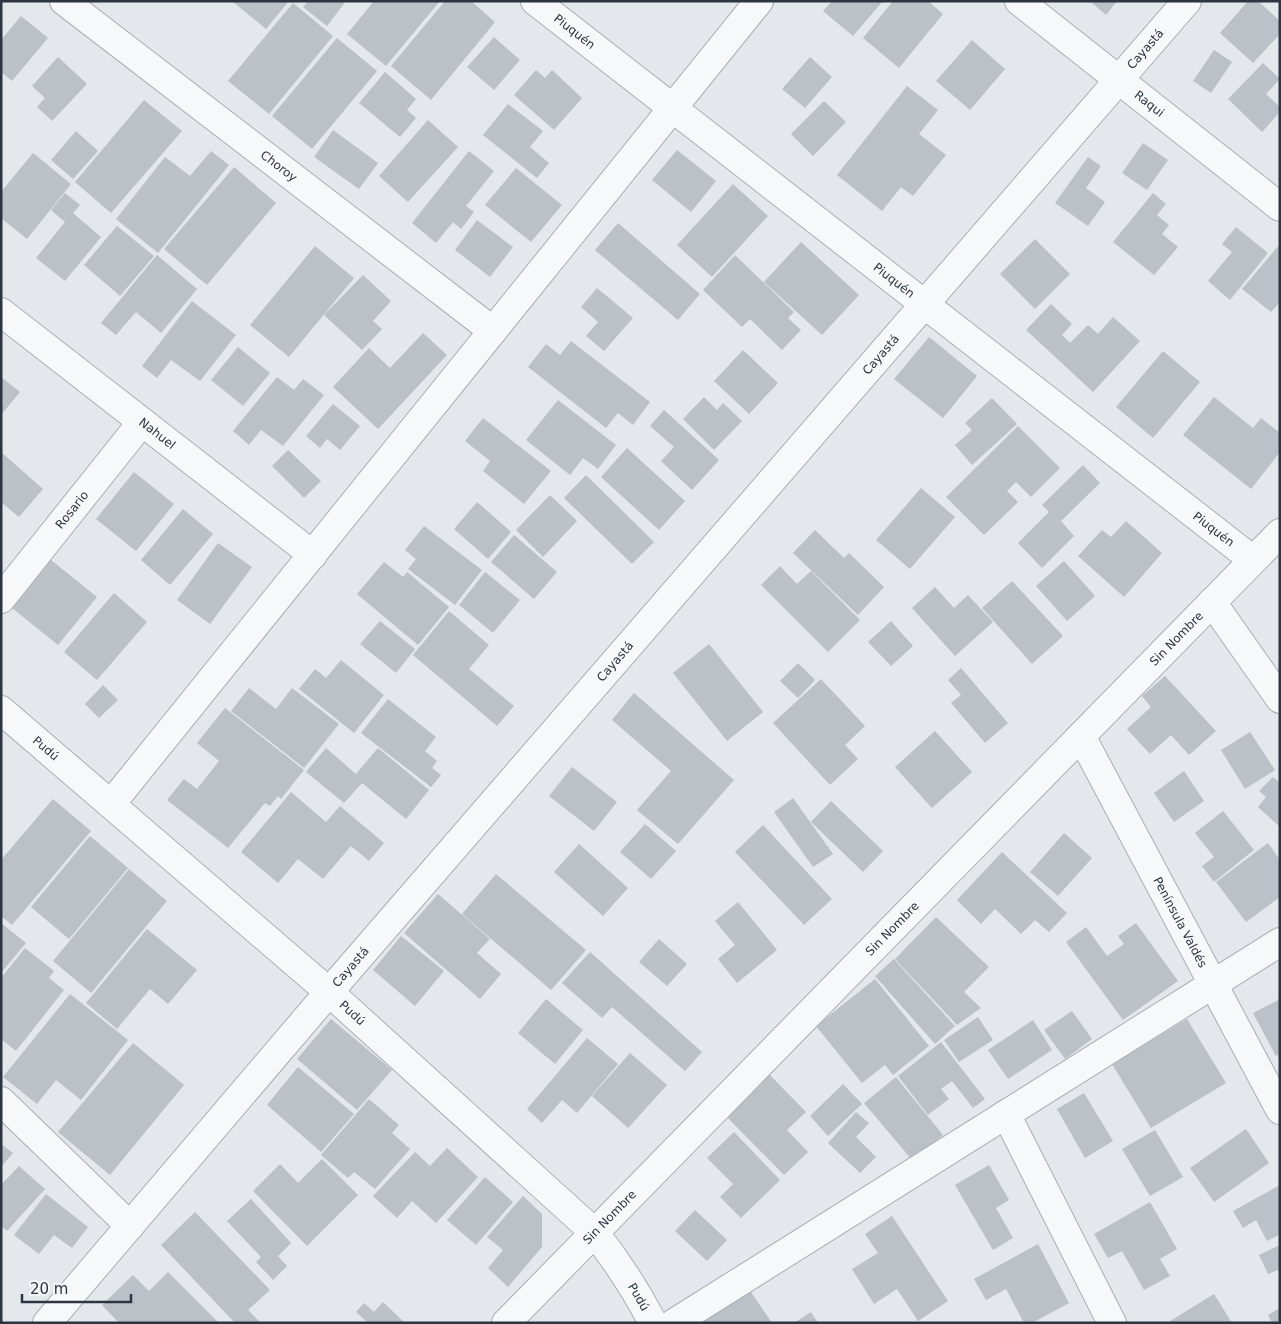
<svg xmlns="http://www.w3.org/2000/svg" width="1281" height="1324" viewBox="0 0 1281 1324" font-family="'DejaVu Sans',sans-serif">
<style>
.building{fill:#bcc1c7}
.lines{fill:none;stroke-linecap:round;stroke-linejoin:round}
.minor-casing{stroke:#a9aeb5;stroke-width:30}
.minor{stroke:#f7f8f9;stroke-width:28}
.labels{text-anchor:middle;stroke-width:4.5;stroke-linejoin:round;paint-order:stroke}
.street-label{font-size:12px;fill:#2d3542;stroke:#f4f6f8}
</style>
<rect width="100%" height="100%" fill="#e4e7eb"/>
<g class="building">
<polygon points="232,1 289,1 266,29"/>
<polygon points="308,1 346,1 327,26 303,7"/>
<polygon points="374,1 440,1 386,66 347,34"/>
<polygon points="445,1 471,1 495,22 431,100 391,66"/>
<polygon points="832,1 883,1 853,36 823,11"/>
<polygon points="893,1 928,1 943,14 899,68 863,38"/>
<polygon points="1090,1 1117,1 1106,15"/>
<polygon points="1248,1 1258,1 1280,21 1280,34 1253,63 1220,33"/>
<polygon points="293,3 333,36 269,114 228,81"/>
<polygon points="21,16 48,38 12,81 1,72 1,40"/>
<polygon points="494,37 520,60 494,90 467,67"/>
<polygon points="337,38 377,71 312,149 272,116"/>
<polygon points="972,40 1005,69 970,110 936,81"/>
<polygon points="1214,50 1232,62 1211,93 1193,81"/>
<polygon points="58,57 87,84 52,121 37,107 45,98 32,86"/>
<polygon points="810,57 832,77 805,108 782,89"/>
<polygon points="1263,63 1280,79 1266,94 1280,107 1280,112 1262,132 1228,99"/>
<polygon points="536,70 545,78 552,70 582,98 554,130 514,95"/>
<polygon points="385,72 416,99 407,110 416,118 400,137 359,103"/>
<polygon points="907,86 938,110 919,134 946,155 913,196 901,187 882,211 837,175"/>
<polygon points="144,100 182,131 111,213 75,182"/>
<polygon points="824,101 846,122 813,156 791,134"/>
<polygon points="508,104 543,131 530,147 549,163 537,178 483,135"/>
<polygon points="428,120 458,147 408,202 379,176"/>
<polygon points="333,130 378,163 359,189 314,157"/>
<polygon points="76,131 98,151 73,179 51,160"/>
<polygon points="1143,143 1168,160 1147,190 1122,173"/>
<polygon points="677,150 716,181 691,212 652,180"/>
<polygon points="211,151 229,165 158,253 116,219 165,157 190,176"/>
<polygon points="469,151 494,171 466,206 474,212 461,229 453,222 436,243 412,223"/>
<polygon points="33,153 71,184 27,239 1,218 1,192"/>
<polygon points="1088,157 1101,166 1086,188 1105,202 1088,226 1055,203"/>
<polygon points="234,167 276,203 207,285 164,249"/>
<polygon points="516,168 562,205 531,242 485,205"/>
<polygon points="733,184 768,216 712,277 677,245"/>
<polygon points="65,193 80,205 73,213 101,237 65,281 36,258 65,222 51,210"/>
<polygon points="1153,193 1166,204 1157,215 1169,225 1162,234 1178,247 1154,275 1113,242"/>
<polygon points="477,220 513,247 490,277 455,250"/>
<polygon points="618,223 700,294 678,320 595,250"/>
<polygon points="117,226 154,256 120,296 84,265"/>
<polygon points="1236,227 1268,253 1230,300 1208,281 1232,252 1222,244"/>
<polygon points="1035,239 1070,274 1035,309 1000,274"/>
<polygon points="801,242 859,295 822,335 764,282"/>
<polygon points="1280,244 1280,302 1271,312 1242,289"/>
<polygon points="315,246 354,278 289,357 250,325"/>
<polygon points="157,255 197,289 161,333 136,312 116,335 101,323"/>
<polygon points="735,255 794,312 788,318 801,330 782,350 750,319 742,327 703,290"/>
<polygon points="363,275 391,301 373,321 382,329 362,350 324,315"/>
<polygon points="597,288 633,318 604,351 586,336 598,322 581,307"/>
<polygon points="192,301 236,335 200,381 171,360 157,378 142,366"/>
<polygon points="1051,304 1072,324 1062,335 1070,343 1088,325 1098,334 1113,317 1140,341 1093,392 1026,330"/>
<polygon points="423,333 447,355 378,429 333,387 369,348 390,368"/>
<polygon points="929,337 977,376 943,418 894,379"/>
<polygon points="571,341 650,402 633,425 618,413 606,428 528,367 546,344 560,355"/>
<polygon points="238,347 270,373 243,406 211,380"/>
<polygon points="743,350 778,383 749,414 714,381"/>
<polygon points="1163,351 1200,382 1153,438 1116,407"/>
<polygon points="1,377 20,392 1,415"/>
<polygon points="277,377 294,390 303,379 324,395 283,446 261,430 249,445 233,431"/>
<polygon points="704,397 717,410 723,403 742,421 714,450 683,419"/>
<polygon points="1214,397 1253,428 1261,418 1280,433 1280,452 1251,489 1183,435"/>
<polygon points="992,398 1017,424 972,465 955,445 972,430 965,423"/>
<polygon points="558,400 616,445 598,469 583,458 570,475 526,440"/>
<polygon points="333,404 360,426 340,450 327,439 320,448 306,436"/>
<polygon points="664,410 719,460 692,490 661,461 674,447 650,426"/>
<polygon points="483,418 551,471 524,504 483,471 490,461 465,441"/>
<polygon points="1018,426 1060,468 1031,497 1016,482 1007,491 1018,502 984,535 946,497"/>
<polygon points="627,448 685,501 659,530 601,477"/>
<polygon points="288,450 321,481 304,498 272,466"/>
<polygon points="1,452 43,489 19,517 1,502"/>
<polygon points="1083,465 1100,483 1061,521 1074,536 1042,568 1018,543 1049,512 1042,505"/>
<polygon points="134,472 174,504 136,551 96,519"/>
<polygon points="586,475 654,542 632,564 564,498"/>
<polygon points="921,488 955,517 910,569 876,540"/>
<polygon points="550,495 577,521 543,557 516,530"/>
<polygon points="477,502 511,532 488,559 454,529"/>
<polygon points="183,509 213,534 170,585 141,560"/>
<polygon points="1126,521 1162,553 1124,597 1078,556 1102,530 1111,537"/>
<polygon points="424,526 482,570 455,605 408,569 416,559 405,550"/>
<polygon points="815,530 844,558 849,553 884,587 858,615 793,553"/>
<polygon points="514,535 557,572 534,599 491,562"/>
<polygon points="218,543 252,567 210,624 177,600"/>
<polygon points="51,560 97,597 58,645 12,608"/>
<polygon points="1064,561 1095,596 1067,621 1036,586"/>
<polygon points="384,562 403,577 407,572 449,607 418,645 357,594"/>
<polygon points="780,566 797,584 811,571 860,620 828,652 761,585"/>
<polygon points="485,572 520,600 493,633 459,605"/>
<polygon points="1012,581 1063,636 1032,664 982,608"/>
<polygon points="935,587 954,608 968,595 993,622 955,656 912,608"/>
<polygon points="114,593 147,622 97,680 64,652"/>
<polygon points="449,611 489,645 469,669 514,706 497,726 413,655"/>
<polygon points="380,621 415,649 396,673 360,644"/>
<polygon points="891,621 913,646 891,666 868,642"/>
<polygon points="709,644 763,712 727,741 673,673"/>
<polygon points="341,660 384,695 354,733 299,689 315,669 326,678"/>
<polygon points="798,663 815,680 798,698 780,681"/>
<polygon points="961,668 1008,723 985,743 951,703 961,695 948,680"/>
<polygon points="1165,676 1216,731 1189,755 1171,735 1150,754 1127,729 1151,707 1142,696"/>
<polygon points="821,679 865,726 845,745 858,759 830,785 773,723"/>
<polygon points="103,685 118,700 99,718 85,704"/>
<polygon points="249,688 276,709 292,688 339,724 304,768 231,711"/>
<polygon points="634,693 734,780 678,844 637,810 671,771 612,720"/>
<polygon points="388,699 436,737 425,751 437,761 432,768 441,775 431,787 361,733"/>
<polygon points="225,708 304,770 281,799 278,796 270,806 265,803 228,848 167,800 184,779 197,789 219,761 197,743"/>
<polygon points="935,731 972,772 932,808 895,767"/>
<polygon points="1250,732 1275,770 1245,789 1221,750"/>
<polygon points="326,748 356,774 378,748 429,790 406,819 362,783 344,803 306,772"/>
<polygon points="572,767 617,802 594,831 549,796"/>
<polygon points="1184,771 1204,801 1174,822 1154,793"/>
<polygon points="1273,777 1280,783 1280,827 1258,807 1266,797 1259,791"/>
<polygon points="291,792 326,822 340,806 384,843 369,861 351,846 323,879 298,859 278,883 241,852"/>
<polygon points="793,798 833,854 813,867 774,812"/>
<polygon points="53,799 91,831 12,925 1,916 1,860"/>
<polygon points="831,801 883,851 863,872 811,822"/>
<polygon points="1223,811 1254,850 1214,882 1202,866 1214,857 1195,833"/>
<polygon points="645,824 676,851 651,879 620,852"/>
<polygon points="763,825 832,899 804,925 735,852"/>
<polygon points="1064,833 1092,858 1058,896 1030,872"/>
<polygon points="90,836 128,868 69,939 31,907"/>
<polygon points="1268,843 1280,860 1280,897 1246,922 1216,882"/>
<polygon points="579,844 628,888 603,916 554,872"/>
<polygon points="1002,852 1067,913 1049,932 1035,920 1021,934 995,909 981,924 957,900"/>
<polygon points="129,869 167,901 91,993 53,961"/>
<polygon points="496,874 586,950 551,990 462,914"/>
<polygon points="438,894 490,939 477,953 501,974 480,999 404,933"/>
<polygon points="738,902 777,950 737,983 718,959 735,945 715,921"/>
<polygon points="936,917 989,967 964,992 981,1008 957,1025 895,959"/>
<polygon points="1,923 26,943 1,973"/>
<polygon points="1136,923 1178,981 1123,1020 1066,942 1086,927 1107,956 1124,944 1118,936"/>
<polygon points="147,929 197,970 168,1004 150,989 117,1029 86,1003"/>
<polygon points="401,936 444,971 415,1006 373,970"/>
<polygon points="659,939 687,964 667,986 639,962"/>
<polygon points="25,948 54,971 49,978 64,990 16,1051 1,1039 1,978"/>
<polygon points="590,952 702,1052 685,1071 612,1007 602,1018 562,983"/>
<polygon points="894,959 955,1026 935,1044 875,976"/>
<polygon points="875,979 929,1046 893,1075 885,1065 862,1083 816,1026"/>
<polygon points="70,994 128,1040 81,1100 56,1080 37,1104 3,1077"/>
<polygon points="546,999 583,1030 555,1064 518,1033"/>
<polygon points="1280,999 1280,1054 1276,1056 1253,1013"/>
<polygon points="1072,1011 1092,1039 1065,1059 1044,1030"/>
<polygon points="978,1017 993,1040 959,1062 944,1040"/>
<polygon points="331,1019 392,1070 357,1110 297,1059"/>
<polygon points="1187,1019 1226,1083 1151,1128 1112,1064"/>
<polygon points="1033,1020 1052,1050 1008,1079 988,1050"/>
<polygon points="587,1038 618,1064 577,1113 562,1100 542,1123 527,1109"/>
<polygon points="941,1042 985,1099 973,1108 952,1081 941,1089 949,1099 928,1115 898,1076"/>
<polygon points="133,1043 184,1085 110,1175 58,1132"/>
<polygon points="630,1053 667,1085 628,1128 592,1096"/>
<polygon points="298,1067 354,1114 321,1152 267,1105"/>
<polygon points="769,1074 806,1112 787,1130 808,1152 784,1175 726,1116"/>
<polygon points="896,1077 943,1135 912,1160 864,1103"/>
<polygon points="843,1084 862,1104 828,1136 810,1116"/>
<polygon points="1084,1093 1113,1141 1085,1158 1057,1109"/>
<polygon points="369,1099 399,1125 392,1133 410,1149 375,1189 354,1172 348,1178 321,1155"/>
<polygon points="856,1112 869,1123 856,1137 876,1157 860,1173 828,1143"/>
<polygon points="1246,1129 1269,1163 1214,1202 1190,1168"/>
<polygon points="1155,1130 1183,1177 1150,1196 1122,1149"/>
<polygon points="734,1132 780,1180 741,1218 720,1197 733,1184 707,1158"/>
<polygon points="1,1144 13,1153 1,1167"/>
<polygon points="447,1148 478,1177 436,1223 412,1201 397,1218 373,1196 415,1152 430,1166"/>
<polygon points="322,1159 358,1195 307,1246 253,1191 280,1164 298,1183"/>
<polygon points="989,1165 1009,1200 996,1208 1013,1238 993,1250 955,1185"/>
<polygon points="19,1166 45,1189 7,1231 1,1226 1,1185"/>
<polygon points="485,1177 513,1202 476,1245 447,1220"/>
<polygon points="1280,1185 1280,1234 1267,1241 1256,1220 1243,1228 1233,1211"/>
<polygon points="46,1194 88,1227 72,1248 54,1235 39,1254 14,1235"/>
<polygon points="523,1196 542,1214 542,1247 508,1287 488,1268 503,1250 487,1237"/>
<polygon points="251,1199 291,1243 278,1256 287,1266 273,1280 256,1262 261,1257 227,1221"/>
<polygon points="1150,1202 1177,1249 1160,1259 1170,1276 1144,1290 1122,1251 1108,1258 1094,1234"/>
<polygon points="695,1210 727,1240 707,1261 675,1231"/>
<polygon points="195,1212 270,1290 248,1310 261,1323 235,1323 161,1245"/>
<polygon points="892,1216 948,1301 918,1321 897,1289 874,1304 852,1269 878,1253 865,1234"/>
<polygon points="1038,1244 1069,1303 1032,1323 1024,1323 1006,1289 986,1300 974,1279"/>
<polygon points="1280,1245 1280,1273 1278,1270 1268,1274 1259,1255"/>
<polygon points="168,1272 219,1323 119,1323 102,1305 133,1275 149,1291"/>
<polygon points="749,1289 772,1323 701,1323 700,1322"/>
<polygon points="1214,1294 1232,1323 1167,1323"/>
<polygon points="383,1302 405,1323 368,1323 356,1312 364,1303 374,1312"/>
<polygon points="1280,1308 1280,1323 1272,1323 1268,1315"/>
<polygon points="811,1312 818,1323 794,1323"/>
</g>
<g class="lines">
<defs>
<g id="minor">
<path id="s1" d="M64 1 493 331"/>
<path id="s2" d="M535 1 1253 560"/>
<path id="s3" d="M1019 1 1280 207"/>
<path id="s4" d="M1 312 313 555"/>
<path id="s5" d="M1 599 142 422"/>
<polyline points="1212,602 1280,699"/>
<path id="s6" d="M1 710 329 992 594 1232C617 1261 636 1290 653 1323"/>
<path id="s7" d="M1081 736 1280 1110"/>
<polyline points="111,804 759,1"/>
<polyline points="1,1101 130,1226"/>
<polyline points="1006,1114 1112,1323"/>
<path id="s8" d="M47 1323 329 992 1187 1"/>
<path id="s9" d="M506 1323 1280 533"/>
<polyline points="674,1323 1280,942"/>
</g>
</defs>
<use href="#minor" class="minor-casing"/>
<use href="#minor" class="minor"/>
</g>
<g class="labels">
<g class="street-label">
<text dy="4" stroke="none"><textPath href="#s2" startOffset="50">Piuquén</textPath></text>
<text dy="4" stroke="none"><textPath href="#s8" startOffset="1682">Cayastá</textPath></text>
<text dy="4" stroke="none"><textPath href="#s3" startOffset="166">Raqui</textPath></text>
<text dy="4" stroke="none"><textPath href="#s1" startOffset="271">Choroy</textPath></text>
<text dy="4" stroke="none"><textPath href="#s2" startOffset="455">Piuquén</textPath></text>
<text dy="4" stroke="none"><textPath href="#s8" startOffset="1278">Cayastá</textPath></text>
<text dy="4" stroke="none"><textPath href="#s4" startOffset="198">Nahuel</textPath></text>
<text dy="4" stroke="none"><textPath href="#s5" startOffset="114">Rosario</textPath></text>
<text dy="4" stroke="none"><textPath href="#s2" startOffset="860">Piuquén</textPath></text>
<text dy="4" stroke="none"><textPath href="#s9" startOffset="958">Sin Nombre</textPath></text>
<text dy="4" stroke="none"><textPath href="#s8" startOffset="872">Cayastá</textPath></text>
<text dy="4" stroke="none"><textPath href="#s6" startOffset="59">Pudú</textPath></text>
<text dy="4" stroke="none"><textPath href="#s7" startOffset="211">Península Valdés</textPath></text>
<text dy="4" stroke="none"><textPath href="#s9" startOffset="552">Sin Nombre</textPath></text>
<text dy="4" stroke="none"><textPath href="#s8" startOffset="468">Cayastá</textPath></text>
<text dy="4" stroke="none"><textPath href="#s6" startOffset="464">Pudú</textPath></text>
<text dy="4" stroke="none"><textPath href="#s9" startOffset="148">Sin Nombre</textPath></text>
<text dy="4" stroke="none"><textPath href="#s6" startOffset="869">Pudú</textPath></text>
</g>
</g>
<rect width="1281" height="1324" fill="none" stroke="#2d3542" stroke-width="5"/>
<path d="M22 1294v8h109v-8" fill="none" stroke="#2d3542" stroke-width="2.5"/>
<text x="30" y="1294" font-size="15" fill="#2d3542" stroke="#f4f6f8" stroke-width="4" paint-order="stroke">20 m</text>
</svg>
